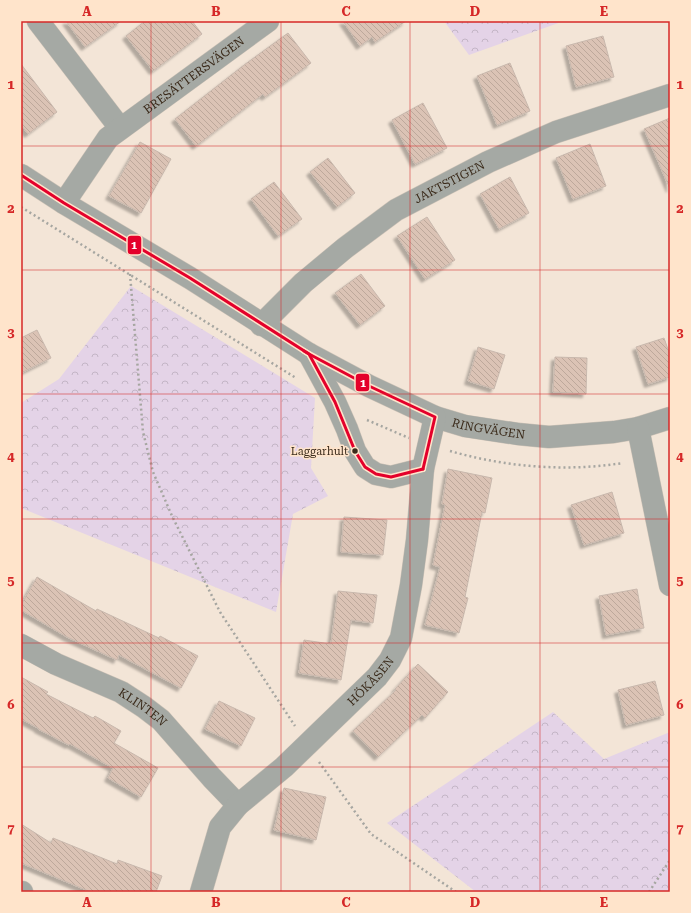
<svg xmlns="http://www.w3.org/2000/svg" width="691" height="913" viewBox="0 0 691 913" font-family="'Roboto Serif',serif">
<style>
.forest{fill:url(#forest-crowns)}
.building{fill:url(#building-back-hatch);stroke:#c8b8ad;filter:url(#shadow)}
.lines{fill:none;stroke-linecap:round;stroke-linejoin:round}
.minor-casing{stroke:#cfc4b8;stroke-width:23}
.path{stroke:#a6a6a1;stroke-width:2.5;stroke-dasharray:2 3;stroke-linecap:butt}
.minor{stroke:#a5a9a4;stroke-width:22}
.bus-1-casing{stroke:#ffe4cb;stroke-width:6}
.bus-1{stroke:#e4002b;stroke-width:3}
.grid{fill:none;stroke:#d62828;stroke-width:1;stroke-opacity:0.55}
.bus-dot{fill:#3b2b1b;stroke:#ffe4cb;stroke-width:1.5}
.labels{text-anchor:middle;stroke-width:3;stroke-linejoin:round;paint-order:stroke}
.bus-label{font-size:11px;fill:#3b2b1b;stroke:#ffe4cb;text-anchor:end}
.street-label{font-size:12px;fill:#3b2b1b;stroke:#ffe4cb}
.line-badge{stroke:#ffe4cb;stroke-width:1.5}
.badge-label{font-size:11px;text-anchor:middle;font-weight:bold;fill:#fff}
.neatline{fill:none;stroke:#d62828;stroke-width:1.5}
.grid-label{font-size:13px;text-anchor:middle;font-weight:bold;fill:#d62828}
</style>
<defs>
<pattern id="forest-crowns" width="20" height="18" patternUnits="userSpaceOnUse"><rect width="20" height="18" fill="#e4d3e7"/><path d="M2 6a3 3 0 1 1 6 0M12 15a3 3 0 1 1 6 0" fill="none" stroke="#c4b5c6"/></pattern>
<pattern id="building-back-hatch" width="6" height="6" patternUnits="userSpaceOnUse"><rect width="6" height="6" fill="#dbc3b5"/><path d="M-1 5l2 2M0 0l6 6M5-1l2 2" fill="none" stroke="#bda89b"/></pattern>
<filter id="shadow"><feDropShadow dx="-3.5" dy="3.5" stdDeviation="1" flood-color="#0004"/></filter>
</defs>
<rect width="100%" height="100%" fill="#f3e5d7"/>
<g class="forest">
<polygon points="444,21 564,21 469,55"/>
<polygon points="131,286 315,398 311,468 328,496 293,514 276,612 21,508 21,403 59,379"/>
<polygon points="553,712 604,759 670,732 670,892 476,892 387,823"/>
</g>
<g class="building">
<polygon points="66,21 121,21 85,47"/>
<polygon points="145,21 192,21 202,34 153,71 126,36"/>
<polygon points="343,21 406,21 375,42 372,37 360,46"/>
<polygon points="288,33 311,63 265,97 263,94 196,146 175,119 244,65"/>
<polygon points="603,36 614,77 576,87 566,46"/>
<polygon points="510,63 530,111 497,125 477,76"/>
<polygon points="21,64 57,112 28,134 21,125"/>
<polygon points="423,103 447,148 415,164 392,120"/>
<polygon points="670,118 670,189 644,129"/>
<polygon points="140,142 171,159 141,213 109,196"/>
<polygon points="590,144 606,186 573,199 556,158"/>
<polygon points="328,158 355,193 337,207 310,172"/>
<polygon points="510,177 529,213 499,229 480,194"/>
<polygon points="274,182 302,219 278,236 251,199"/>
<polygon points="427,217 455,260 425,279 397,236"/>
<polygon points="361,274 385,306 360,325 335,293"/>
<polygon points="37,330 51,358 21,373 21,338"/>
<polygon points="664,338 670,355 670,377 648,384 636,347"/>
<polygon points="478,347 505,355 494,389 468,381"/>
<polygon points="555,357 587,358 586,394 553,392"/>
<polygon points="448,469 492,478 485,513 482,512 465,597 468,598 459,633 425,625 440,567 433,565 445,505 442,504"/>
<polygon points="612,492 624,533 584,545 571,505"/>
<polygon points="344,517 387,520 383,555 341,552"/>
<polygon points="37,577 96,611 97,609 159,638 160,636 198,656 181,688 119,655 117,660 67,637 21,610 21,605"/>
<polygon points="637,589 644,628 606,635 599,596"/>
<polygon points="338,591 377,595 373,623 351,620 341,680 299,673 304,640 331,644"/>
<polygon points="418,664 448,692 425,718 422,715 378,757 353,731 396,690 395,689"/>
<polygon points="21,677 48,692 46,694 93,718 95,716 121,731 114,743 158,768 141,797 108,778 113,768 70,744 69,745 38,729 38,728 21,719"/>
<polygon points="655,681 664,715 626,725 618,690"/>
<polygon points="219,701 255,718 241,746 205,729"/>
<polygon points="284,788 326,797 316,840 274,830"/>
<polygon points="21,824 51,843 53,838 117,864 118,860 162,876 156,892 91,892 21,863"/>
</g>
<g class="lines">
<defs>
<g id="minor">
<polyline points="38,21 120,128"/>
<path id="s1" d="M21 175 64 203 190 278 309 354 369 386 435 417 465 426 518 434 549 437 614 432 638 428 670 418"/>
<path id="s2" d="M64 203 108 138 268 21"/>
<path id="s3" d="M261 325 303 283 345 248 396 210 488 162 556 132 670 95"/>
<polyline points="309,354 335,402 347,429 355,451 365,467 376,474 391,477 423,469"/>
<polyline points="638,428 670,585"/>
<path id="s4" d="M21 645 56 664 121 692 144 707 161 720 212 778 238 805"/>
<polyline points="21,892 22,892"/>
<path id="s5" d="M201 892 220 827 238 805 284 767 377 677 390 660 401 638 411 585 417 540 423 469 435 417"/>
</g>
</defs>
<use href="#minor" class="minor-casing"/>
<g class="path">
<polyline points="21,207 296,378"/>
<polyline points="130,274 143,432 153,472 172,516 220,612 295,726"/>
<polyline points="367,420 409,438"/>
<path d="M450 451C506 467 565 472 623 463"/>
<polyline points="319,762 371,834 456,892"/>
<polyline points="649,892 670,860"/>
</g>
<use href="#minor" class="minor"/>
<defs>
<g id="bus-1">
<polyline points="21,175 64,203 190,278 309,354 369,386 435,417 423,469"/>
<polyline points="304,351 309,354 335,402 355,451 365,467 376,474 391,477 423,469"/>
</g>
</defs>
<use href="#bus-1" class="bus-1-casing"/>
<use href="#bus-1" class="bus-1"/>
</g>
<path class="grid" d="M151 21V892M281 21V892M410 21V892M540 21V892M21 146H670M21 270H670M21 394H670M21 519H670M21 643H670M21 767H670"/>
<circle class="bus-dot" cx="355" cy="451" r="3.5"/>
<g class="labels">
<g class="bus-label">
<text x="348" y="455">Laggarhult</text>
</g>
<g class="street-label">
<text dy="4" stroke="none"><textPath href="#s2" startOffset="185">BRESÄTTERSVÄGEN</textPath></text>
<text dy="4" stroke="none"><textPath href="#s3" startOffset="238">JAKTSTIGEN</textPath></text>
<text dy="4" stroke="none"><textPath href="#s1" startOffset="535">RINGVÄGEN</textPath></text>
<text dy="4" stroke="none"><textPath href="#s5" startOffset="278">HÖKÅSEN</textPath></text>
<text dy="4" stroke="none"><textPath href="#s4" startOffset="137">KLINTEN</textPath></text>
</g>
</g>
<g class="line-badge">
<rect x="127" y="235" width="15" height="20" rx="4" fill="#e4002b"/>
<rect x="355" y="373" width="15" height="19" rx="4" fill="#e4002b"/>
</g>
<g class="badge-label">
<text x="134" y="249">1</text>
<text x="363" y="387">1</text>
</g>
<rect width="691" height="913" fill="none" stroke="#ffe4cb" stroke-width="44"/>
<rect x="22" y="22" width="647" height="869" class="neatline"/>
<g class="grid-label">
<text x="87" y="16">A</text>
<text x="216" y="16">B</text>
<text x="346" y="16">C</text>
<text x="475" y="16">D</text>
<text x="604" y="16">E</text>
<text x="11" y="89">1</text>
<text x="680" y="89">1</text>
<text x="11" y="213">2</text>
<text x="680" y="213">2</text>
<text x="11" y="337">3</text>
<text x="680" y="337">3</text>
<text x="11" y="461">4</text>
<text x="680" y="461">4</text>
<text x="11" y="585">5</text>
<text x="680" y="585">5</text>
<text x="11" y="709">6</text>
<text x="680" y="709">6</text>
<text x="11" y="833">7</text>
<text x="680" y="833">7</text>
<text x="87" y="907">A</text>
<text x="216" y="907">B</text>
<text x="346" y="907">C</text>
<text x="475" y="907">D</text>
<text x="604" y="907">E</text>
</g>
</svg>
